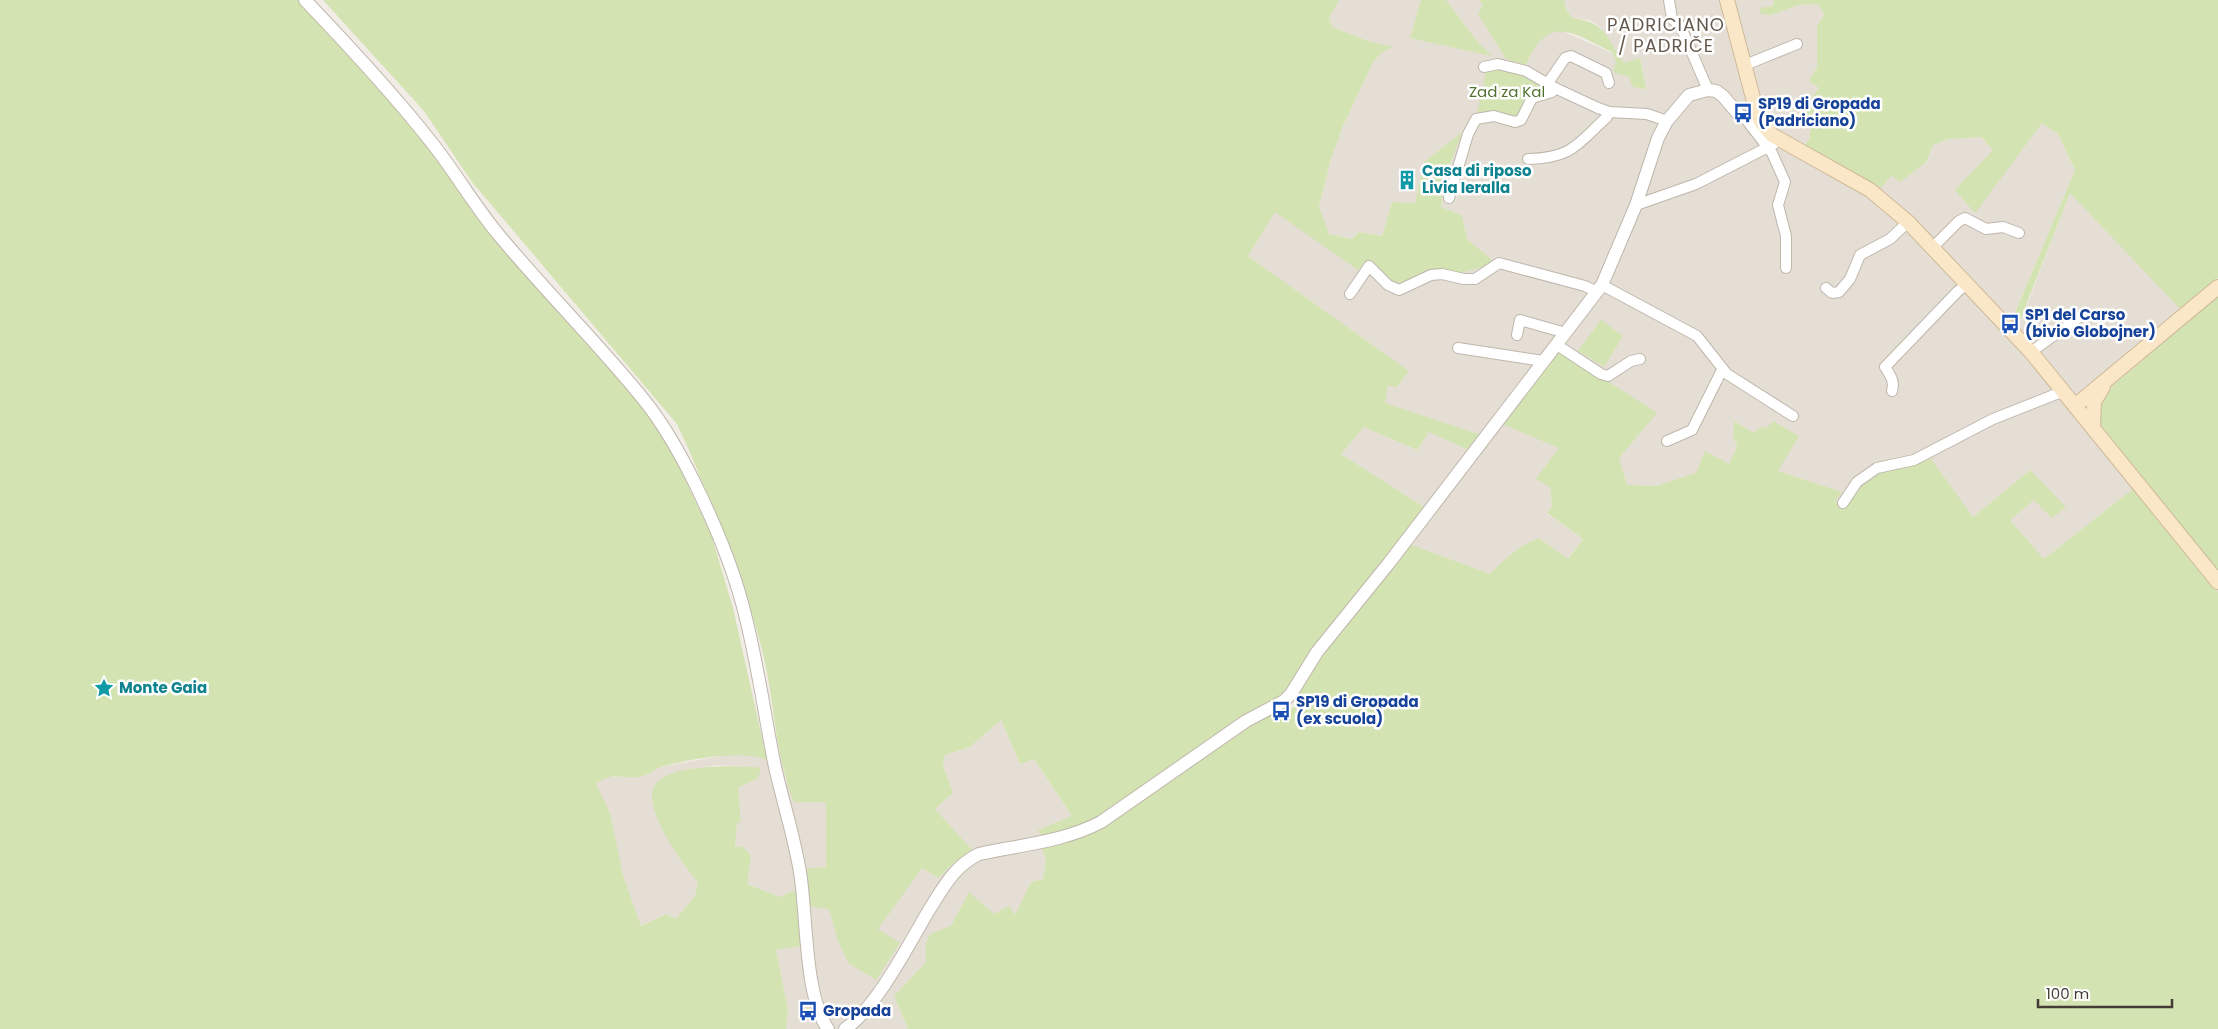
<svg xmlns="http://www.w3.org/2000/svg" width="2218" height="1029" viewBox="0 0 2218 1029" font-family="Poppins,sans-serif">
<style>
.residential{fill:#e5ded4}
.green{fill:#d3e3b1}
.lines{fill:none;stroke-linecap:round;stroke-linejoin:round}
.minor-casing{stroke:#bfb6ac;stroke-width:12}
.tertiary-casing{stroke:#bfb6ac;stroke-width:14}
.secondary-casing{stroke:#ceb998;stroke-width:16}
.minor{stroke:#fff;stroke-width:10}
.tertiary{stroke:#fff;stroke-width:12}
.secondary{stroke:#fae7c7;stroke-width:14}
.labels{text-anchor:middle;stroke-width:5;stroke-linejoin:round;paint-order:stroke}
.park-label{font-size:15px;fill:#50712d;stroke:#fff}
.transit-label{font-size:15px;font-weight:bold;fill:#164399;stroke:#fff;text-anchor:start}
.culture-label{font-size:15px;font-weight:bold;fill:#0d838f;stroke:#fff;text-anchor:start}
.quarter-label{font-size:18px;letter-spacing:1px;fill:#66594e;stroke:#fff}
</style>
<rect width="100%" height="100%" fill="#f2ece6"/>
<g class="residential">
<polygon points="1339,0 1421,0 1410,38 1491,55 1477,41 1446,0 1479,0 1483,5 1497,44 1506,59 1526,65 1532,50 1546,33 1560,30 1612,53 1629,77 1646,88 1640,58 1624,64 1601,28 1590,20 1572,18 1566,9 1564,0 1774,0 1771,15 1799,5 1818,4 1824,15 1817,26 1817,67 1809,81 1819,88 1800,113 1802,121 1810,127 1810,137 1804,147 1891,176 1927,162 1933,145 1949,139 1981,137 1993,150 2042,122 2058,134 2075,170 2012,320 2018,328 2070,193 2191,319 2103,394 2218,576 2218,592 2134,488 2044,559 2010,520 2034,500 2030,470 1973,517 1845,507 1835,502 1841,492 1778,471 1767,428 1754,433 1734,421 1733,436 1737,446 1729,464 1656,486 1627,485 1619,458 1559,448 1550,487 1552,506 1547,514 1583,539 1567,559 1539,538 1514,551 1490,574 1409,544 1424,507 1341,454 1364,427 1417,450 1429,431 1467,450 1481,435 1384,403 1388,384 1397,387 1409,371 1248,256 1275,211 1359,270 1368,260 1375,264 1394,284 1411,280 1435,269 1461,273 1467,239 1462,215 1441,207 1444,181 1461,133 1424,162 1415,203 1392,202 1382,236 1359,232 1352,239 1329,234 1323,221 1319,207 1331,159 1343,126 1373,62 1381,53 1392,47 1368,41 1332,27 1329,18"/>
<polygon points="1001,720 1020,764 1034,759 1072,816 1043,838 1042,848 1046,860 1043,879 1031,882 1015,916 994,914 930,934 926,945 926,962 894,996 908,1029 786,1029 788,1009 776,950 795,890 780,897 747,884 750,856 735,846 737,822 741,822 738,788 758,778 740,766 716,765 684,771 662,779 684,865 698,881 695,896 676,919 666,914 640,926 623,876 596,784 605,777 642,776 660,767 732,754 755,754 767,760 781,758 786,783 826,801 826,867 829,909 837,938 877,929 922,868 939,878 949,867 973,851 934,809 953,793 943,766 945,755 970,747"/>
</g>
<g class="green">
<path d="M0 0H298L393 104 444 168 472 210 557 311 631 393 663 433 711 534 733 608 767 760C743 749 688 759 661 767 655 769 649 774 643 776 625 781 613 770 596 784L610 813 623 876 641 926 666 914 676 919 695 896 698 882C683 865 643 810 654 787 665 763 739 765 761 768L758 778 738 788 741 822 737 823 735 846 743 847 751 856 747 884 780 897 795 890 801 946 776 950 788 1009 786 1029H0Z"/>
<path d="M323 0H1339L1329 18 1332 27 1368 41 1393 47 1381 53 1373 62 1343 126 1331 159 1319 207 1329 234 1352 239 1359 232 1382 236 1392 202 1415 203 1424 162 1462 132 1444 181 1441 207 1462 215 1467 239 1492 260 1484 267 1460 273 1435 269 1411 280 1394 284 1368 260 1358 270 1275 212 1248 256 1409 371 1397 387 1388 385 1385 403 1481 435 1468 450 1429 432 1417 450 1364 427 1341 454 1424 507 1308 658 1282 694 1246 717 1099 819 1043 838 1038 830 1072 816 1034 759 1020 764 1001 720 970 747 945 755 943 766 953 793 935 809 973 851 949 867 939 878 922 868 878 929 900 943 876 980 848 963 837 938 829 909 808 906 804 869 826 867V802H794C775 756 775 706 764 658 753 611 736 566 718 521 705 488 692 456 677 424L472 182 424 111Z"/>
<polygon points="1421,0 1446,0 1477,41 1492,56 1410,38"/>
<path d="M1479 0H1564L1566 9 1572 18C1606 22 1606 37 1624 63L1640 58 1646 89 1633 87 1629 77 1613 72 1616 61 1612 52C1573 33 1548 12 1526 65L1506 59 1478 14 1483 5Z"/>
<polygon points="1774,0 2218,0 2218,278 2182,311 2070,193 2017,328 2012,320 2075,170 2058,134 2042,123 1975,213 1955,190 1993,150 1981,137 1949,139 1933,145 1927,161 1901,182 1891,176 1881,188 1804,147 1810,137 1810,128 1802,121 1800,113 1819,88 1809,81 1817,67 1817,26 1824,15 1818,4 1799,5 1771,15 1761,14 1760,8 1773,6"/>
<polygon points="1498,64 1555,88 1538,95 1521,120 1476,119 1487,67"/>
<polygon points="2218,296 2218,576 2102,430 2097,420 2103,394"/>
<polygon points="1601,320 1623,336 1604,367 1578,351"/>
<path d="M1557 351 1562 352 1657 413 1619 458 1627 485 1656 486 1696 473 1705 451 1729 464 1737 446 1733 436 1734 421 1754 433 1761 427 1767 428 1773 421 1799 436 1778 471 1842 492 1835 502 1845 507 1862 481 1879 472 1931 459 1973 517 2030 470 2066 507 2052 518 2034 500 2010 520 2044 559 2134 488 2218 592V1029H908L894 996 926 962V944L930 934 951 926 969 892 994 914 1009 906 1015 915 1031 882 1043 879 1046 860 1042 848 1087 834 1268 715 1295 707V695L1320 656 1409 544 1490 574C1505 559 1518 546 1539 538L1568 559 1583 539 1547 513 1552 506 1550 487 1536 479 1559 448 1502 424Z"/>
</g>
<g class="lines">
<defs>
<g id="minor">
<polyline points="1669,0 1672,19 1680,25 1708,90"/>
<polyline points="1745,65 1797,44"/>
<polyline points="1484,67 1498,64 1526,71 1555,88 1598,108 1609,112 1647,114 1667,121"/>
<polyline points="1548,83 1565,58 1571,56 1606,73 1609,83"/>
<polyline points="1745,118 1772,153 1785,182 1778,205 1786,236 1786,268"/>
<path d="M1528 159C1573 158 1577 144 1607 117L1609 112"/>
<polyline points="1449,198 1468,134 1476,119 1494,116 1515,122 1521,120 1532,98 1552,92 1555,88"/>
<polyline points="1636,205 1696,184 1774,144"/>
<polyline points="1932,248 1959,221 1965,218 1986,229 2003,227 2019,233"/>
<polyline points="1602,285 1697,336 1727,374 1793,416"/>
<polyline points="1826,288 1832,293 1839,292 1850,279 1860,255 1890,239 1908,222"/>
<polyline points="1350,294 1369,266 1388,285 1399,290 1431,275 1442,274 1464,279 1475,279 1499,263 1585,286 1597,292"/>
<polyline points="1517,335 1520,320 1566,333"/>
<polyline points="1557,345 1601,374 1608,376 1631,361 1640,359"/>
<polyline points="1458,348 1543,361"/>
<polyline points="2031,352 2081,316"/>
<path d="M1892 391C1895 381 1890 375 1885 367L1958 291 1968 284"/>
<polyline points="1667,441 1692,430 1722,370"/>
<polyline points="1843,503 1857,482 1877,468 1914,460 1993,419 2064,391"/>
</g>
<g id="tertiary">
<path d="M305 0C349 46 392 92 432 143 455 172 474 205 498 234 545 291 598 343 644 400 683 448 726 544 742 603 757 657 764 713 775 767 783 802 794 836 800 872 807 913 804 996 828 1029"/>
<path d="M845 1029C877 1007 909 944 929 910 943 888 954 866 979 854 1020 845 1063 842 1101 822L1246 721 1284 701 1291 694 1317 652 1389 563 1602 285 1636 205 1658 138 1667 121 1689 95 1708 90 1716 91 1723 96 1740 116 1745 118 1757 113"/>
</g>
<g id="secondary">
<polyline points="1727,0 1757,113 1762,123 1772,135 1870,190 1908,222 2031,352 2218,582"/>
<polyline points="2075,406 2218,287"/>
<polyline points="2093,427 2094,402 2103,387"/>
</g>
</defs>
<use href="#minor" class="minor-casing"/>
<use href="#tertiary" class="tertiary-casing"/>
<use href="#secondary" class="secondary-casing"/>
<use href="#minor" class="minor"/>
<use href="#tertiary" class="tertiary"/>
<use href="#secondary" class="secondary"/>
</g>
<defs>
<symbol id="bus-bare" viewBox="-9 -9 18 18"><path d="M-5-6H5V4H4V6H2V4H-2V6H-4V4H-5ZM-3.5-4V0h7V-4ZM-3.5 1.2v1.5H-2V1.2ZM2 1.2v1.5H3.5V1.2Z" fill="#1a4fb4" stroke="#fff" stroke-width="2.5" paint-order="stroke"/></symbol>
<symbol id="building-bare" viewBox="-9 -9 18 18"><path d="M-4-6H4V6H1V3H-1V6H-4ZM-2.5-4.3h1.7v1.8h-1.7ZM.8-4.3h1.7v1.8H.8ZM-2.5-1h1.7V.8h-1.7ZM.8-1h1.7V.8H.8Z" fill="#0f9aa8" stroke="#fff" stroke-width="2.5" paint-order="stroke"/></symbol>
<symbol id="sight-bare" viewBox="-9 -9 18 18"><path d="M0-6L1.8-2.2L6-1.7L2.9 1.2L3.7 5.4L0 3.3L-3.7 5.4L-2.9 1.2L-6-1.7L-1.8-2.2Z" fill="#0f9aa8" stroke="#fff" stroke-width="2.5" paint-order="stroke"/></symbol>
</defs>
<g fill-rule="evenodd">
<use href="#bus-bare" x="1729" y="99" width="28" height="28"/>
<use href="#building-bare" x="1393" y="166" width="28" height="28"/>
<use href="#bus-bare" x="1996" y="310" width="28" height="28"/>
<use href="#sight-bare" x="90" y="674" width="28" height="28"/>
<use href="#bus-bare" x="1267" y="697" width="28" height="28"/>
<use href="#bus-bare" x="794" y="997" width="28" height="28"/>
</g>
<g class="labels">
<g class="park-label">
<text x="1507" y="97">Zad za Kal</text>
</g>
<g class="transit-label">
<text x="1758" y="109">SP19 di Gropada<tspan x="1758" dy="17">(Padriciano)</tspan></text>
<text x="2025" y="320">SP1 del Carso<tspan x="2025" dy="17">(bivio Globojner)</tspan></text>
<text x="1296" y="707">SP19 di Gropada<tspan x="1296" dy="17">(ex scuola)</tspan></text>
<text x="823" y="1016">Gropada</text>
</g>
<g class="culture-label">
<text x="1422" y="176">Casa di riposo<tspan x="1422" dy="17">Livia Ieralla</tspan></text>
<text x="119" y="693">Monte Gaia</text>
</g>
<g class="quarter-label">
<text x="1666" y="31">PADRICIANO<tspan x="1666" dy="21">/ PADRIČE</tspan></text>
</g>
</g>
<path d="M2038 999v8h134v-8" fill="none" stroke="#443c36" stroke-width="2.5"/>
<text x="2046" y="999" font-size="15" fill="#443c36" stroke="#ffffff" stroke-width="4" paint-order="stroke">100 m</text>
</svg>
